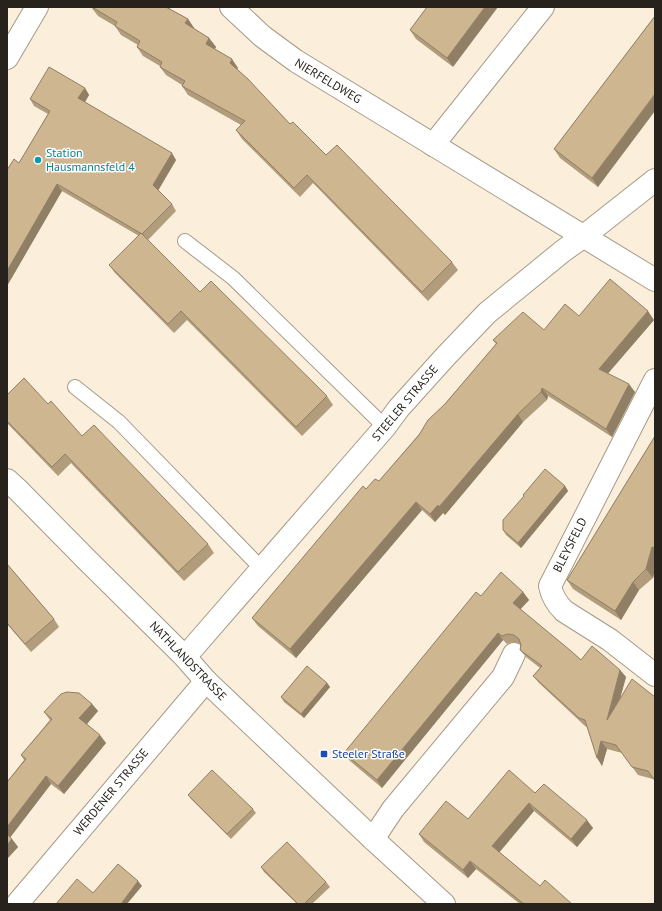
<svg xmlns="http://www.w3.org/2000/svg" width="662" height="911" viewBox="0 0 662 911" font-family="'PT Sans',sans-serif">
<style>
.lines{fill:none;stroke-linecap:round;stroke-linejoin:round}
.service-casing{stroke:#a59a88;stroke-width:16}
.minor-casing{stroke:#a59a88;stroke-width:24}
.tertiary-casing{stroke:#a59a88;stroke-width:24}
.service{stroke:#fff;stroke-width:14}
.minor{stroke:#fff;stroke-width:22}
.tertiary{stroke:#fff;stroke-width:22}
.wall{fill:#b19d7c}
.shaded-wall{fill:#907f65}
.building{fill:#ceb690;stroke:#907f65}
.culture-dot{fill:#0f9aa8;stroke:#fff;stroke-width:1.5}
.transit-dot{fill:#1a4fb4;stroke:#fff;stroke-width:1.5}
.labels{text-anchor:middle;stroke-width:3;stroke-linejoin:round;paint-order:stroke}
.street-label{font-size:12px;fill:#27231c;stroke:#fff}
.culture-label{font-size:12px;fill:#0d838f;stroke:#fff;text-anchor:start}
.transit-label{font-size:12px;fill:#164399;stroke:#fff;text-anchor:start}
</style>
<rect width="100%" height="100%" fill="#fbefdb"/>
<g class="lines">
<defs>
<g id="service">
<polyline points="185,241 233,278 385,427"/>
<polyline points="75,387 119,422 262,569"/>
</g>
<g id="minor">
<polyline points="231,7 262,36 296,61 655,280"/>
<polyline points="7,58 37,7"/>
<polyline points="433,145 543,7"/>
<path d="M655 380 550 586C552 596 557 604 564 611L610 640 655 675"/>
<polyline points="185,657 385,427 399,408 445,357 487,313 563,251 584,236 655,180"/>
<polyline points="373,839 393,809 503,677 514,654"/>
<polyline points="17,904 206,681"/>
</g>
<polyline id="tertiary" points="7,480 18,490 88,561 185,657 206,681 373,839 444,904"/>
</defs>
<use href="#service" class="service-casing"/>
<use href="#minor" class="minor-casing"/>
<use href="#tertiary" class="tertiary-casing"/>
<use href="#service" class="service"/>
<use href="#minor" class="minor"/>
<use href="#tertiary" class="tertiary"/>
</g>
<g class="wall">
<polygon points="91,7 170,8 170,9 188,19 194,28 193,28 209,38 216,47 215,49 238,68 237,69 290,124 326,155 452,262 458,270 428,301 313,183 300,197 242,139 236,130 241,125 188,95 182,86 182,85 166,75 160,67 160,66 143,56 137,47 138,45 121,35 115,26 98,16"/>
<polygon points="427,7 453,67 416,39 410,30"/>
<polygon points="655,16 598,187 560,158 554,149"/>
<polygon points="85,88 89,95 85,102 176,160 158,191 172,204 176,211 148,240 200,292 327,396 333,405 302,436 187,320 174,333 115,273 109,265 139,236 62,191 7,286 7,170 19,163 48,114 34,106 30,99"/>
<polygon points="579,316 654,320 608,373 635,392 612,437 548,396 547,400 523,422 445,515 443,513 435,522 422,510 296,658 258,626 252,618 366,489 379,481 496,344 493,340 544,330"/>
<polygon points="7,395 48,404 82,436 208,544 214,553 184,581 71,463 58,476 7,423"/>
<polygon points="655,436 655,569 653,578 639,590 621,620 573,589 567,580"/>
<polygon points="565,486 568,491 521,548 506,535 503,530 524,496 523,495"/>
<polygon points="7,564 54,619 59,627 31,652 7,624"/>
<polygon points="523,592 529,600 520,609 571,651 581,660 620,670 626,677 620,698 653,779 638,775 622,753 607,749 602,766 587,727 585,726 539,683 533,676 540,668 526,657 520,650 520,644 513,642 507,644 503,640 382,788 350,761 344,753 481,596"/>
<polygon points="327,683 330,687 304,718 284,702 281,697"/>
<polygon points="92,704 98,711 87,724 106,743 64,794 51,784 10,837 18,847 7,859 7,782 24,760 21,755 50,720 44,712"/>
<polygon points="535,793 593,828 577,847 534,811 499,852 540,886 572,904 520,904 476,869 468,878 424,842 419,834 468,819"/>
<polygon points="188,795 253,809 256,813 231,839 191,799"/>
<polygon points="261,867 326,882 330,887 312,904 297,904 264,872"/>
</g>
<g class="shaded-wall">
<polygon points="485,7 498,7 453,67 447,58"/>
<polygon points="188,19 194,28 191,32 185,23"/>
<polygon points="209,38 216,47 212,53 206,44"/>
<polygon points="232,59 238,68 236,71 230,63"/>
<polygon points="85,88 89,95 83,105 78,98"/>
<polygon points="655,94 655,111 598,187 592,178"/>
<polygon points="172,153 176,160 157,192 153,185"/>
<polygon points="57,184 62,191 7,286 7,271"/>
<polygon points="648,311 654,320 605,377 599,369"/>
<polygon points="629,384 635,392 612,437 606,429"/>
<polygon points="542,388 548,396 547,400 541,392"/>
<polygon points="518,414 523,422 445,515 439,507"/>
<polygon points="565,486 568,491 521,548 518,543"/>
<polygon points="416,502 422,510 296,658 290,649"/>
<polygon points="438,505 443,513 435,522 430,514"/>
<polygon points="652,547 655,550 655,569 653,578 646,569"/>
<polygon points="633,582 639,590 621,620 615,611"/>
<polygon points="523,592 529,600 519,611 513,603"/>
<polygon points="498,633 503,640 382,788 377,780"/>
<polygon points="620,670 626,677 612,728 607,720"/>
<polygon points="327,683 330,687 304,718 301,714"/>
<polygon points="92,704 98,711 85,726 79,718"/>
<polygon points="100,735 106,743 64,794 58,786"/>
<polygon points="601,741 607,749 602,766 597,758"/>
<polygon points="46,776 51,784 9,839 7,836 7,827"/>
<polygon points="529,803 534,811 498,854 492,846"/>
<polygon points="587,820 593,828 577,847 571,839"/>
<polygon points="12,839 18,847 7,859 7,845"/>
<polygon points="470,861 476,869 468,878 463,870"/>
<polygon points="138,881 142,886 127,904 121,904"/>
</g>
<g class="building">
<polygon points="92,7 166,7 188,19 185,23 209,38 206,44 232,59 230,63 248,79 290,124 293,122 326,155 337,145 452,262 422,292 307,175 294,188 236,130 245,121 182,86 185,81 160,67 162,62 137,47 140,41 115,26 117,22"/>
<polygon points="427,7 485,7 447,58 410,30"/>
<polygon points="655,16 655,94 592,178 554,149"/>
<polygon points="49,67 85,88 78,98 172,153 153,185 172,204 142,234 57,184 7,271 7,170 14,159 19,163 50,111 30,99"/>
<polygon points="141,233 200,292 211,281 327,396 296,427 181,311 168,324 109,265"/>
<polygon points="610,279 648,311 599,369 629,384 606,429 542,388 541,392 518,414 439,507 438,505 430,514 416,502 290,649 252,618 363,486 366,489 375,479 379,481 419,435 428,420 445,404 497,343 493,340 523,312 544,330 565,304 579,316"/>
<polygon points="24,378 48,404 51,401 82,436 94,425 208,544 178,572 65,454 52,467 7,421 7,395"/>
<polygon points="655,436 655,548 652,547 646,569 633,582 615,611 567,580"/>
<polygon points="545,469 565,486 518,543 503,530 503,520 524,496 523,495"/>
<polygon points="7,564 54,619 25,644 7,623"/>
<polygon points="501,572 523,592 513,603 571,651 581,660 592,646 620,670 607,720 632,679 655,697 655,781 648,771 632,767 616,745 601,741 597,758 585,720 579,718 533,676 542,666 520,650 521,645 519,639 514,635 508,634 502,636 498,633 377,780 344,753 476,592 481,596"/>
<polygon points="307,666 327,683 301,714 281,697"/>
<polygon points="67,692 79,693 92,704 79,718 100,735 58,786 46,776 7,827 7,782 26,759 21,755 52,719 44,712 61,694"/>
<polygon points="212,770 253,809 227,834 188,795"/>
<polygon points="509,770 535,793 544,784 587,820 571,839 529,803 492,846 540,886 545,880 572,904 524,904 470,861 463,870 419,834 446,801 468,819"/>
<polygon points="7,834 12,839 7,845"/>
<polygon points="287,842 326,882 304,904 298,904 261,867"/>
<polygon points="118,864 138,881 121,904 56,904 77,879 93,893"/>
</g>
<circle class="culture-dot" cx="38" cy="160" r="4"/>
<rect class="transit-dot" x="320" y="750" width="8" height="8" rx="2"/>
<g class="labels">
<g class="street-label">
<text transform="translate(328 81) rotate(31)" y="4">NIERFELDWEG</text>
<text transform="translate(405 403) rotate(-50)" y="4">STEELER STRASSE</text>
<text transform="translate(570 545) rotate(-63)" y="4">BLEYSFELD</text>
<text transform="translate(188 661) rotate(46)" y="4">NATHLANDSTRASSE</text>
<text transform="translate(111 792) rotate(-50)" y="4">WERDENER STRASSE</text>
</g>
<g class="culture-label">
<text x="46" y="157">Station<tspan x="46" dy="14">Hausmannsfeld 4</tspan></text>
</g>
<g class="transit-label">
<text x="332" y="758">Steeler Straße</text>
</g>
</g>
<rect width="662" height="911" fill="none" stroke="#27231c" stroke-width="16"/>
</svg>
